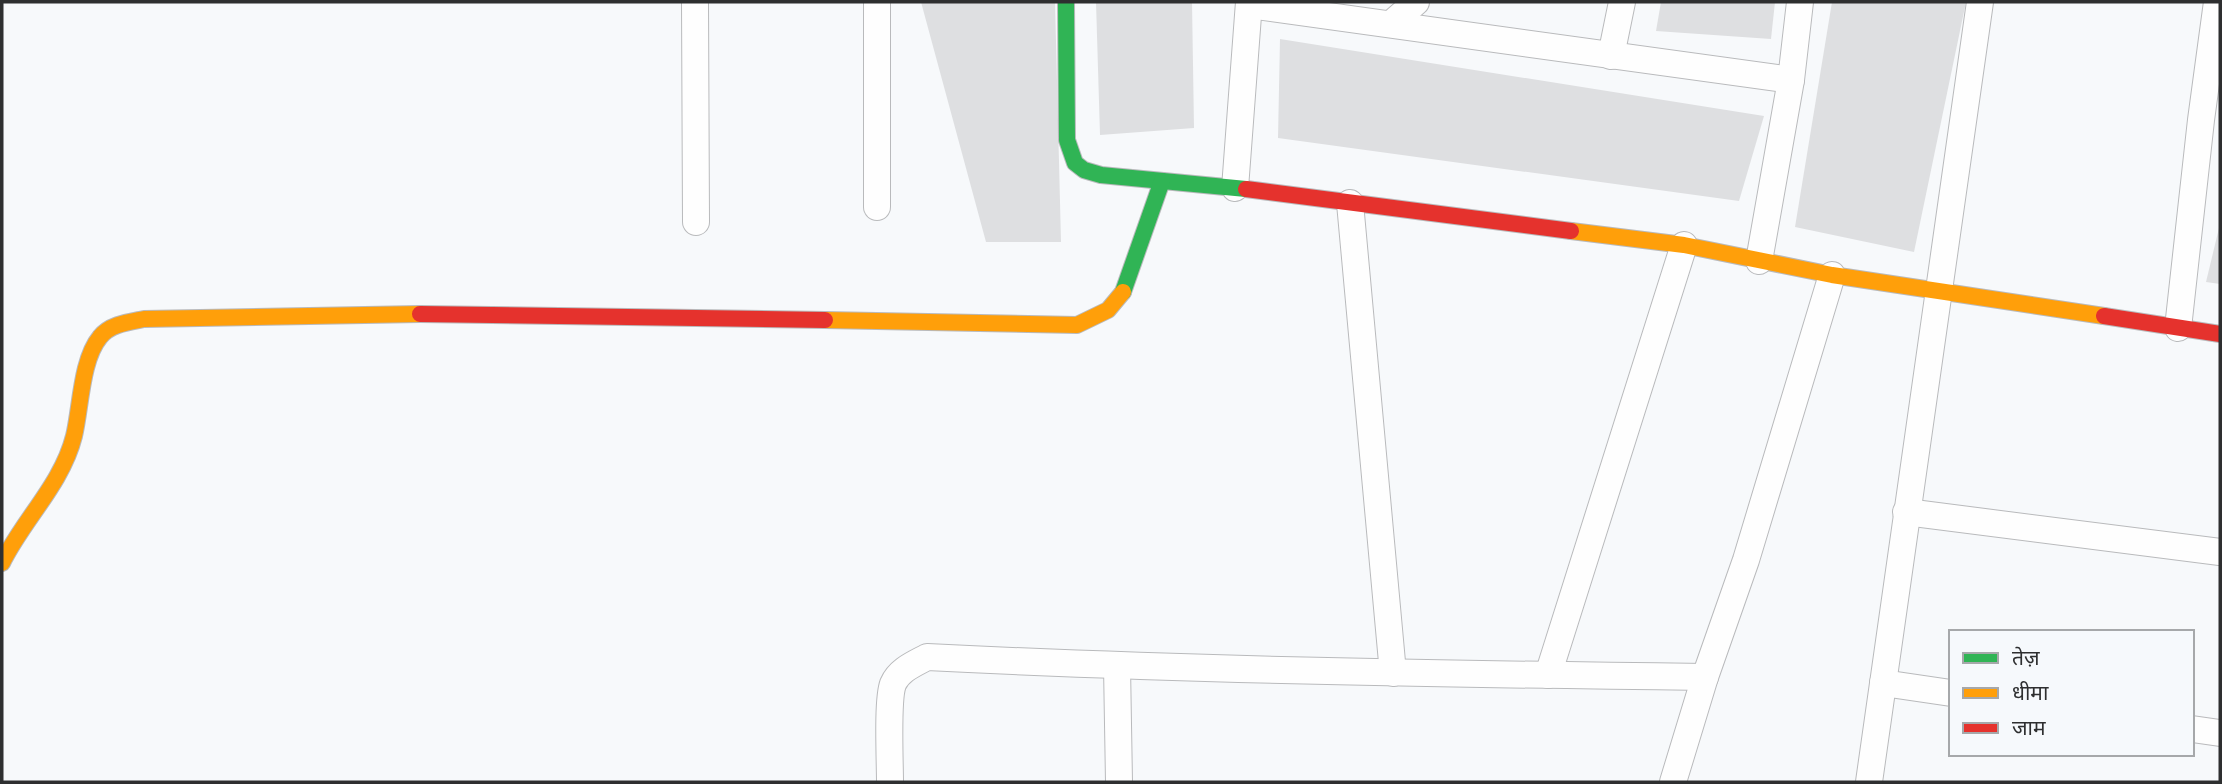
<svg xmlns="http://www.w3.org/2000/svg" width="2222" height="784" viewBox="0 0 2222 784" font-family="'Source Sans 3','Noto Sans Devanagari',sans-serif">
<style>
.building{fill:#dedfe1}
.lines{fill:none;stroke-linecap:round;stroke-linejoin:round}
.street-casing{stroke:#b9babc;stroke-width:28}
.fast-casing{stroke:#b9babc;stroke-width:18}
.slow-casing{stroke:#b9babc;stroke-width:18}
.jam-casing{stroke:#b9babc;stroke-width:18}
.street{stroke:#fefefe;stroke-width:26}
.fast{stroke:#30b455;stroke-width:16}
.slow{stroke:#ff9f0a;stroke-width:16}
.jam{stroke:#e5322d;stroke-width:16}
</style>
<rect width="100%" height="100%" fill="#f7f9fb"/>
<g class="building">
<polygon points="921,2 1055,2 1061,242 986,242"/>
<polygon points="1096,2 1192,2 1194,128 1100,135"/>
<polygon points="1661,2 1775,2 1771,39 1656,31"/>
<polygon points="1832,2 1966,2 1914,252 1795,227"/>
<polygon points="1280,39 1764,116 1739,201 1278,138"/>
<polygon points="2219,228 2220,228 2220,284 2206,282"/>
</g>
<g class="lines">
<defs>
<g id="street">
<polyline points="695,2 696,222"/>
<polyline points="1249,5 1791,80"/>
<polyline points="1391,24 1416,2"/>
<polyline points="1611,56 1622,2"/>
<polyline points="1235,188 1249,2"/>
<polyline points="1350,203 1393,673"/>
<polyline points="877,207 877,2"/>
<polyline points="1759,261 1791,80 1800,2"/>
<polyline points="2178,328 2201,120 2217,2"/>
<polyline points="1906,512 2220,552"/>
<polyline points="1117,666 1119,782"/>
<polyline points="1548,675 1684,245"/>
<polyline points="1883,683 1951,693"/>
<polyline points="2192,729 2220,733"/>
<path d="M890 782C890 761 887 700 893 684 899 670 914 664 927 657 1186 670 1446 674 1705 677"/>
<polyline points="1673,782 1705,677 1746,560 1832,275"/>
<polyline points="1869,782 1980,2"/>
</g>
<g id="fast">
<polyline points="1066,2 1067,140 1075,163 1084,170 1101,175 1246,189"/>
<polyline points="1123,292 1162,181"/>
</g>
<g id="slow">
<polyline points="1571,231 1684,245 1832,275 2104,316"/>
<polyline points="825,320 1077,325 1108,310 1123,292"/>
<path d="M2 563C23 520 62 484 74 436 81 407 81 360 100 337 110 324 129 322 144 319L420 314"/>
</g>
<g id="jam">
<polyline points="1246,189 1571,231"/>
<polyline points="420,314 825,320"/>
<polyline points="2104,316 2220,334"/>
</g>
</defs>
<use href="#street" class="street-casing"/>
<use href="#fast" class="fast-casing"/>
<use href="#slow" class="slow-casing"/>
<use href="#jam" class="jam-casing"/>
<use href="#street" class="street"/>
<use href="#fast" class="fast"/>
<use href="#slow" class="slow"/>
<use href="#jam" class="jam"/>
</g>
<rect width="2222" height="784" fill="none" stroke="#2e2f30" stroke-width="7"/>
<rect x="1949" y="630" width="245" height="126" fill="#f6f9fc" stroke="#a6a8aa" stroke-width="2"/>
<rect x="1963" y="653" width="35" height="10" fill="#30b455" stroke="#a6a8aa" stroke-width="2"/>
<text x="2012" y="665" font-size="21" fill="#2e2f30">तेज़</text>
<rect x="1963" y="688" width="35" height="10" fill="#ff9f0a" stroke="#a6a8aa" stroke-width="2"/>
<text x="2012" y="700" font-size="21" fill="#2e2f30">धीमा</text>
<rect x="1963" y="723" width="35" height="10" fill="#e5322d" stroke="#a6a8aa" stroke-width="2"/>
<text x="2012" y="735" font-size="21" fill="#2e2f30">जाम</text>
</svg>
